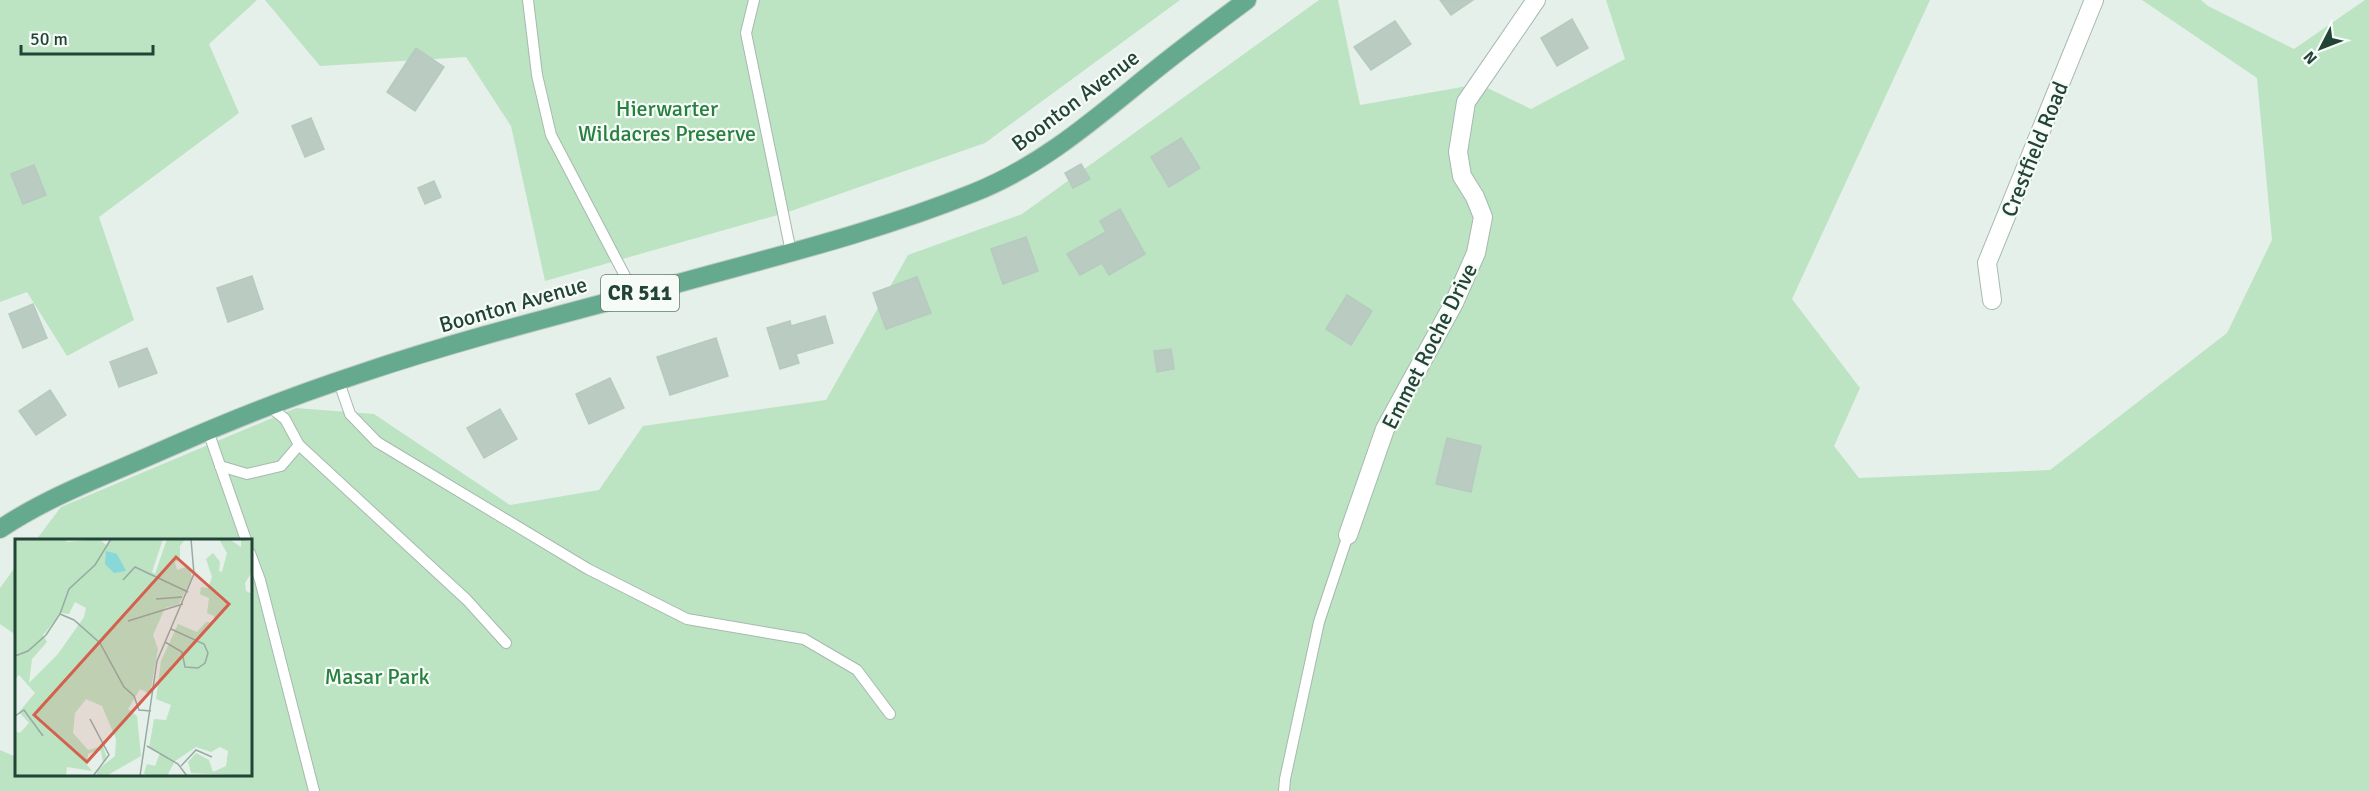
<svg xmlns="http://www.w3.org/2000/svg" width="2369" height="791" viewBox="0 0 2369 791" font-family="Signika,sans-serif">
<style>
.green{fill:#bce3c2}
.building{fill:#bacbc2;stroke:#b6cac0;stroke-width:1.5}
.lines{fill:none;stroke-linecap:round;stroke-linejoin:round}
.service-casing{stroke:#a7b9b0;stroke-width:12}
.minor-casing{stroke:#a7b9b0;stroke-width:20}
.primary-casing{stroke:#c1cbc7;stroke-width:20}
.service{stroke:#fff;stroke-width:10}
.minor{stroke:#fff;stroke-width:18}
.primary{stroke:#65aa8f;stroke-width:18}
.labels{text-anchor:middle;stroke-width:4.5;stroke-linejoin:round;paint-order:stroke}
.shield{fill:#f6fbf8;stroke:#627b70;stroke-width:1.5}
.shield-label{font-size:21px;font-weight:bold;fill:#224436}
.street-label{font-size:22px;fill:#224436;stroke:#f6fbf8}
.park-label{font-size:22px;fill:#27803e;stroke:#f6fbf8}
.inset-road{fill:none;stroke:#97aba2;stroke-width:1.5}
.view{fill:#d3614e;fill-opacity:0.15;stroke:#d3614e;stroke-width:3}
.inset-edge{fill:none;stroke:#224436;stroke-width:3}
</style>
<rect width="100%" height="100%" fill="#e5f0ea"/>
<g class="green">
<polygon points="0,0 257,0 209,44 239,113 99,217 134,320 67,356 27,292 0,302"/>
<polygon points="265,0 1180,0 985,143 788,212 545,281 511,126 466,57 320,66"/>
<polygon points="1319,0 1338,0 1360,105 1479,84 1531,109 1625,59 1606,0 1930,0 1792,299 1860,388 1834,446 1859,478 2050,470 2227,333 2272,240 2257,78 2142,0 2201,0 2208,6 2294,49 2365,0 2369,0 2369,791 0,791 0,750 16,757 16,774 250,774 250,540 36,540 61,507 296,408 374,414 510,505 599,490 643,426 826,400 908,255 1022,214"/>
<polygon points="16,566 16,635 0,624 0,588"/>
</g>
<g class="building">
<polygon points="1440,0 1473,0 1451,15"/>
<polygon points="1572,19 1588,48 1557,66 1541,38"/>
<polygon points="1395,21 1411,44 1371,70 1354,47"/>
<polygon points="416,48 444,67 415,111 387,92"/>
<polygon points="311,118 324,149 305,157 292,126"/>
<polygon points="1181,138 1200,168 1169,187 1151,157"/>
<polygon points="1081,164 1090,179 1073,188 1065,173"/>
<polygon points="34,165 46,195 23,204 11,174"/>
<polygon points="434,181 441,197 425,204 418,188"/>
<polygon points="1120,209 1145,254 1109,275 1102,263 1080,275 1067,254 1106,232 1100,221"/>
<polygon points="1026,237 1038,271 1003,284 991,249"/>
<polygon points="252,276 263,309 228,322 217,288"/>
<polygon points="917,277 931,313 886,329 873,293"/>
<polygon points="1347,295 1372,311 1351,345 1326,329"/>
<polygon points="33,304 47,338 23,348 9,314"/>
<polygon points="825,316 833,343 796,354 799,363 780,369 767,328 790,321 791,326"/>
<polygon points="716,338 728,376 670,395 657,357"/>
<polygon points="147,348 157,373 119,387 110,362"/>
<polygon points="1171,349 1174,369 1157,372 1154,351"/>
<polygon points="610,378 624,408 589,424 576,394"/>
<polygon points="50,390 66,415 36,435 19,411"/>
<polygon points="500,409 517,439 484,458 467,428"/>
<polygon points="1447,438 1481,446 1471,492 1436,484"/>
</g>
<g class="lines">
<defs>
<g id="service">
<polyline points="528,0 537,75 551,135 635,295"/>
<polyline points="754,0 746,33 791,252"/>
<polyline points="339,382 350,414 377,442 588,569 687,619 804,639 857,670 890,714"/>
<polyline points="208,431 246,540"/>
<polyline points="299,445 467,600 506,643"/>
<polyline points="220,466 247,474 281,466 299,445 285,419 269,406"/>
<polyline points="250,553 260,580 314,791"/>
<polyline points="1284,791 1285,779 1319,622 1348,535"/>
</g>
<g id="minor">
<polyline points="1992,300 1987,263 2094,0"/>
<polyline points="1348,535 1385,429 1454,303 1476,253 1483,217 1475,197 1462,176 1458,152 1466,102 1536,0"/>
</g>
<path id="primary" d="M0 529C49 496 107 475 161 451 226 422 292 396 359 374 468 337 580 310 690 280 785 254 881 230 973 193 1042 166 1097 117 1154 71 1185 46 1216 23 1247 0"/>
</defs>
<use href="#service" class="service-casing"/>
<use href="#minor" class="minor-casing"/>
<use href="#primary" class="primary-casing"/>
<use href="#service" class="service"/>
<use href="#minor" class="minor"/>
<use href="#primary" class="primary"/>
</g>
<g class="labels">
<rect class="shield" x="601" y="275" width="78" height="36" rx="4.5"/>
<g class="shield-label">
<text x="640" y="300">CR 511</text>
</g>
<g class="street-label">
<text transform="translate(1075 100) rotate(-37)" y="8">Boonton Avenue</text>
<text transform="translate(2034 149) rotate(-68)" y="8">Crestfield Road</text>
<text transform="translate(513 304) rotate(-16)" y="8">Boonton Avenue</text>
<text transform="translate(1429 346) rotate(-63)" y="8">Emmet Roche Drive</text>
</g>
<g class="park-label">
<text x="667" y="116">Hierwarter<tspan x="667" dy="25">Wildacres Preserve</tspan></text>
<text x="377" y="684">Masar Park</text>
</g>
</g>
<g transform="translate(15 539)">
<rect width="237" height="237" fill="#e5f0ea"/>
<path d="M0 0H50L52 3 84 0 91 6 95 0H148L137 33 140 35 152 0H170L165 7V20L160 23 162 31 174 27 177 39 164 65 150 69 138 96 143 110 135 155 125 150 113 170 122 177 126 217 91 237H83L81 232 100 217 101 200 87 167 71 160 60 174 58 194 73 211 88 207 92 219 88 224 86 212H81L73 215 72 226 77 232 52 228 51 237H0V192L5 194 14 184 4 173 20 154 4 136 0 140ZM60 63 71 69 69 78 43 115 14 144 17 120 32 103 28 96 46 74 54 75ZM204 0H214L226 8V0L237 3V33L230 44 231 52 237 55V237L176 234 173 223 181 214 194 221 198 233 211 227 213 212 205 208 196 213 181 208 160 222 152 237H132L129 234 132 225 140 227 145 214 134 209 139 180 151 181 156 166 141 160 146 122 163 85 182 93 191 83H199V77L192 74 194 59 185 55 186 48 193 49 197 38 191 20 198 14 205 23 204 32 207 33 212 14Z" fill="#bce3c2" fill-rule="evenodd"/>
<path d="M91 12 102 15 111 32 99 34 90 25Z" fill="#88d7d9"/>
<path class="inset-road" d="M108 41 120 28 173 53M141 60 167 58M45 75 59 81 85 104 109 148 119 157 124 171 136 172M113 82 168 65M150 103 167 113 170 128 183 129 190 124 193 114 189 105 156 90M0 117 13 112 31 96 45 75 54 50 80 26 96 0M0 177 9 171 28 197M75 180 94 216 78 237M132 207 163 225 172 237M166 227 181 211 197 218M125 237 142 122 179 35 176 0"/>
<path class="view" d="M161 18 214 65 72 223 19 176Z"/>
<rect width="237" height="237" class="inset-edge"/>
</g>
<g transform="translate(2321 48) rotate(228)" stroke="#f6fbf8" stroke-width="4.5" paint-order="stroke">
<path d="M0-4.5L10 22L0 15L-10 22Z" fill="#224436"/>
<text y="-9" font-size="16" font-weight="bold" text-anchor="middle" fill="#224436">N</text>
</g>
<path d="M21 45v9h132v-9" fill="none" stroke="#224436" stroke-width="3"/>
<text x="30" y="45" font-size="18" fill="#224436" stroke="#f6fbf8" stroke-width="4.5" paint-order="stroke">50 m</text>
</svg>
